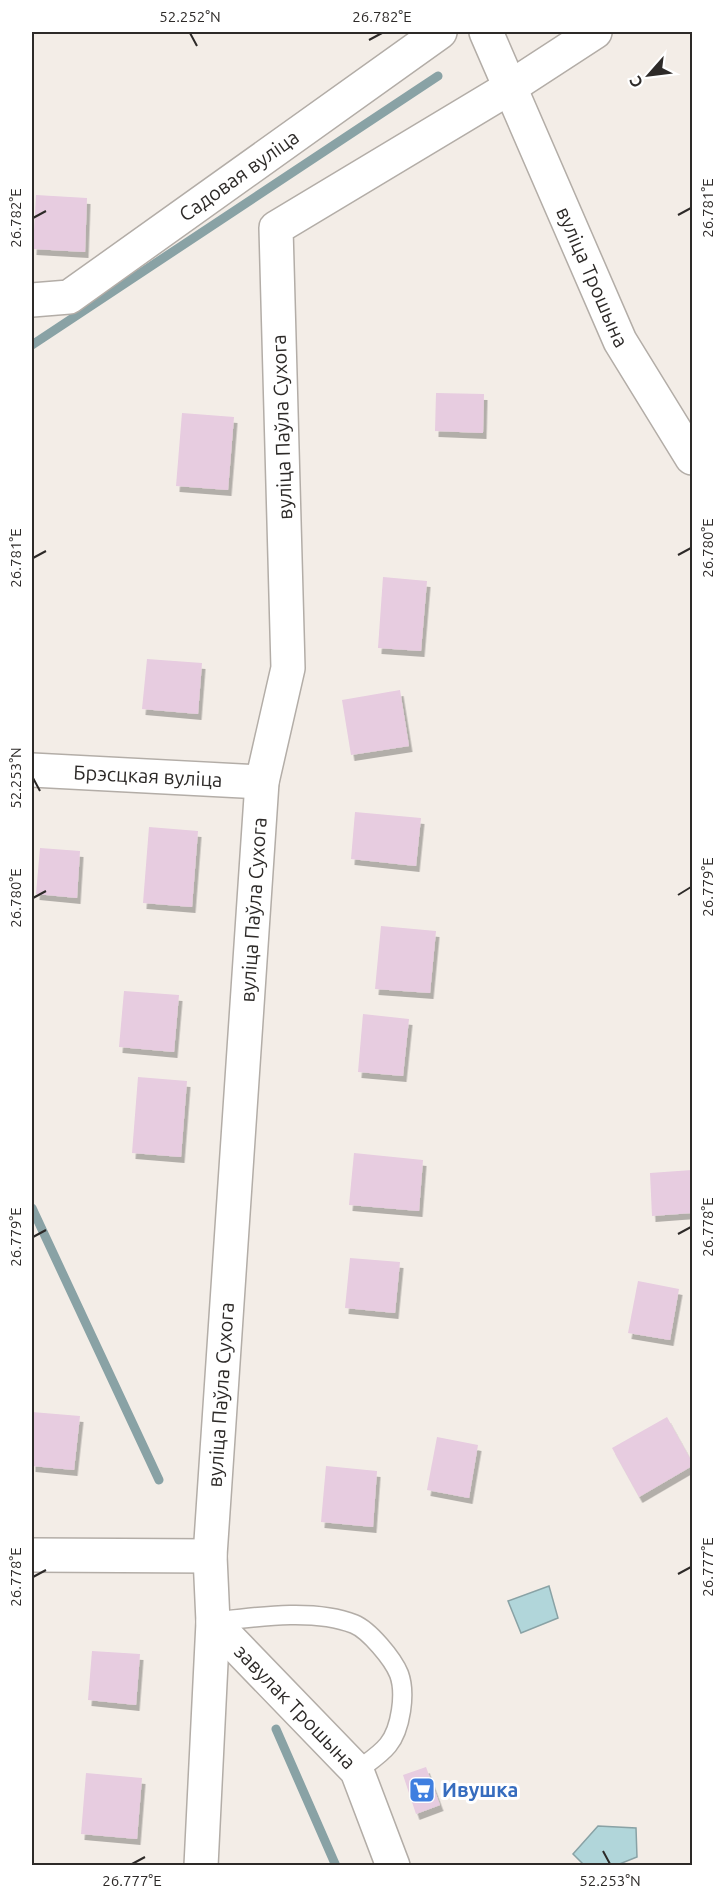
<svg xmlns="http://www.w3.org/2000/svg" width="724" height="1897" viewBox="0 0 724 1897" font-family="Ubuntu,sans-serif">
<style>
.water{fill:#b1d6da;stroke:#89a2a5;stroke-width:1.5}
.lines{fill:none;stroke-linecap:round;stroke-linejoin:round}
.stream{stroke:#89a2a5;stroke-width:9}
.building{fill:#e7cce0;filter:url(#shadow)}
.lane-casing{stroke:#b3ada7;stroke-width:21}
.street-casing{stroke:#b3ada7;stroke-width:36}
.lane{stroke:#fff;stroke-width:18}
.street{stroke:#fff;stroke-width:33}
.ticks{fill:none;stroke:#2d2a28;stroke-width:2}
.labels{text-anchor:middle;stroke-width:6;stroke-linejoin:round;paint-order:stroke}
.street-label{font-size:20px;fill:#2d2a28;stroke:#fff}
.shop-label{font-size:20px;font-weight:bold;fill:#366cbe;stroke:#fff;text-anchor:start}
.neatline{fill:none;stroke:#2d2a28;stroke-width:2}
.ticks-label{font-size:15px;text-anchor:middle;fill:#2d2a28}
</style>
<defs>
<filter id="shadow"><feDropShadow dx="3.5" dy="6" stdDeviation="0" flood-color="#0004"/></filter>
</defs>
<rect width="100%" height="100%" fill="#f3ede7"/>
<g class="water">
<polygon points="549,1586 558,1618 521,1633 508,1601"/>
<polygon points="598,1826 636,1828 637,1857 617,1865 584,1865 573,1854"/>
</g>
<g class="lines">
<g class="stream">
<polyline points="32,345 438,76"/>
<polyline points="32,1208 159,1480"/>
<polyline points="276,1729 336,1866"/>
</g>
</g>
<g class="building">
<polygon points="36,195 87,198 85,252 33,249"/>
<polygon points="436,393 484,394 483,433 435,431"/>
<polygon points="182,413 234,417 228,490 176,486"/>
<polygon points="383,577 427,581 421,651 378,648"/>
<polygon points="147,659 202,663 198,714 142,709"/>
<polygon points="400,690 409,746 351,755 342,700"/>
<polygon points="355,812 421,818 416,866 351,859"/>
<polygon points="149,827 198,831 192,907 143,903"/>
<polygon points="40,848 80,851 77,898 36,894"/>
<polygon points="381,926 436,931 430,993 375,989"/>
<polygon points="124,991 179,995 174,1052 119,1047"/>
<polygon points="363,1014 409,1019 403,1076 358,1072"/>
<polygon points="138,1077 187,1081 181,1157 132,1153"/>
<polygon points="354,1153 423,1160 419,1211 349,1205"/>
<polygon points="692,1170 692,1213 652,1216 650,1173"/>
<polygon points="350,1258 400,1262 395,1313 345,1308"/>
<polygon points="638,1281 679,1289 670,1340 628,1333"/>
<polygon points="32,1412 80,1416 74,1470 32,1466"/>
<polygon points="667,1417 692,1462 692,1466 639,1497 612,1448"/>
<polygon points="437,1437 478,1445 469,1498 427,1490"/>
<polygon points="326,1466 377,1471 373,1527 321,1522"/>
<polygon points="92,1651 140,1654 136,1705 88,1700"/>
<polygon points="426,1767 440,1805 416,1814 403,1775"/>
<polygon points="86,1773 142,1778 137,1839 81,1834"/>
</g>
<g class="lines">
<defs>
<path id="lane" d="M213 1622C255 1617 314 1608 354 1624 369 1630 393 1659 399 1674 406 1693 401 1729 388 1745 380 1755 367 1763 357 1771"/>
<g id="street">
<path id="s1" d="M486 32 620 341 692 458"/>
<path id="s2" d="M32 300 69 297 440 32"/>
<path id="s3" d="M32 770 262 782"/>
<polyline points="32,1555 210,1556"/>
<path id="s4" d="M213 1622 357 1771 393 1866"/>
<path id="s5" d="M201 1866 213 1622 210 1556 262 782 288 668 276 228 509 88 595 32"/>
</g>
</defs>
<use href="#lane" class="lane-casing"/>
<use href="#street" class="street-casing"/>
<use href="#lane" class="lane"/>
<use href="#street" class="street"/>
</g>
<path class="ticks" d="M190 33 197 46M369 40 382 33M678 215 691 208M33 218 46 211M678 555 691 548M33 558 46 551M33 778 40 791M678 895 691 887M33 898 46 891M678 1234 691 1227M33 1237 46 1230M678 1574 691 1567M33 1577 46 1570M603 1851 610 1864M132 1864 145 1857"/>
<defs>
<symbol id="supermarket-square" viewBox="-11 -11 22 22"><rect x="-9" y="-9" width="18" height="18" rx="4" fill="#3f7fe0" stroke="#fff"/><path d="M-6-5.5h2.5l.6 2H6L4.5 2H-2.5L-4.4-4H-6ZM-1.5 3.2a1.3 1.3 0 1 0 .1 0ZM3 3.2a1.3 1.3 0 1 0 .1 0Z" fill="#fff"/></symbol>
</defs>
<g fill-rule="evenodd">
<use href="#supermarket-square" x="407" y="1775" width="30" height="30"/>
</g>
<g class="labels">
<g class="street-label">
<text dy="7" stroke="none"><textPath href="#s2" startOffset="246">Садовая вуліца</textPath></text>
<text dy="7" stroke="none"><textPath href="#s1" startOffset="267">вуліца Трошына</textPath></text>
<text transform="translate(282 427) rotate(-92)" y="7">вуліца Паўла Сухога</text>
<text dy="7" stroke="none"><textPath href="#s3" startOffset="116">Брэсцкая вуліца</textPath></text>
<text dy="7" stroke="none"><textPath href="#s5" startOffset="958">вуліца Паўла Сухога</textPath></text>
<text dy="7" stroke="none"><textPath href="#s5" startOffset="472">вуліца Паўла Сухога</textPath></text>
<text dy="7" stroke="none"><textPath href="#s4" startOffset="118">завулак Трошына</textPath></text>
</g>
<g class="shop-label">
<text x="442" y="1797">Ивушка</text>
</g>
</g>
<rect width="724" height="1897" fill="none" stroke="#ffffff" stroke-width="66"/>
<g transform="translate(649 75) rotate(242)" stroke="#ffffff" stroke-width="4.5" paint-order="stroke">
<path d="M0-4.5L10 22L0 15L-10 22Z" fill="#2d2a28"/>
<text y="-9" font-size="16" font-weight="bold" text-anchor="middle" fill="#2d2a28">С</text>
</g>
<rect x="33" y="33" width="658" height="1831" class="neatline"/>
<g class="ticks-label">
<text x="190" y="22">52.252°N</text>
<text x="382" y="22">26.782°E</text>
<text transform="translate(708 208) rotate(-90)" y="5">26.781°E</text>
<text transform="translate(16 218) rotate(-90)" y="5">26.782°E</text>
<text transform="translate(708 548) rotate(-90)" y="5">26.780°E</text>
<text transform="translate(16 558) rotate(-90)" y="5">26.781°E</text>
<text transform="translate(16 778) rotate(-90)" y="5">52.253°N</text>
<text transform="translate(708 887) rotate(-90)" y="5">26.779°E</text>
<text transform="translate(16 898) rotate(-90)" y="5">26.780°E</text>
<text transform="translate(708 1227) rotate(-90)" y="5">26.778°E</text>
<text transform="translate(16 1237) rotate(-90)" y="5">26.779°E</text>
<text transform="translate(708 1567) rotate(-90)" y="5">26.777°E</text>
<text transform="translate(16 1577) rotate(-90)" y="5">26.778°E</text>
<text x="132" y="1886">26.777°E</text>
<text x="610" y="1886">52.253°N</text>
</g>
</svg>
